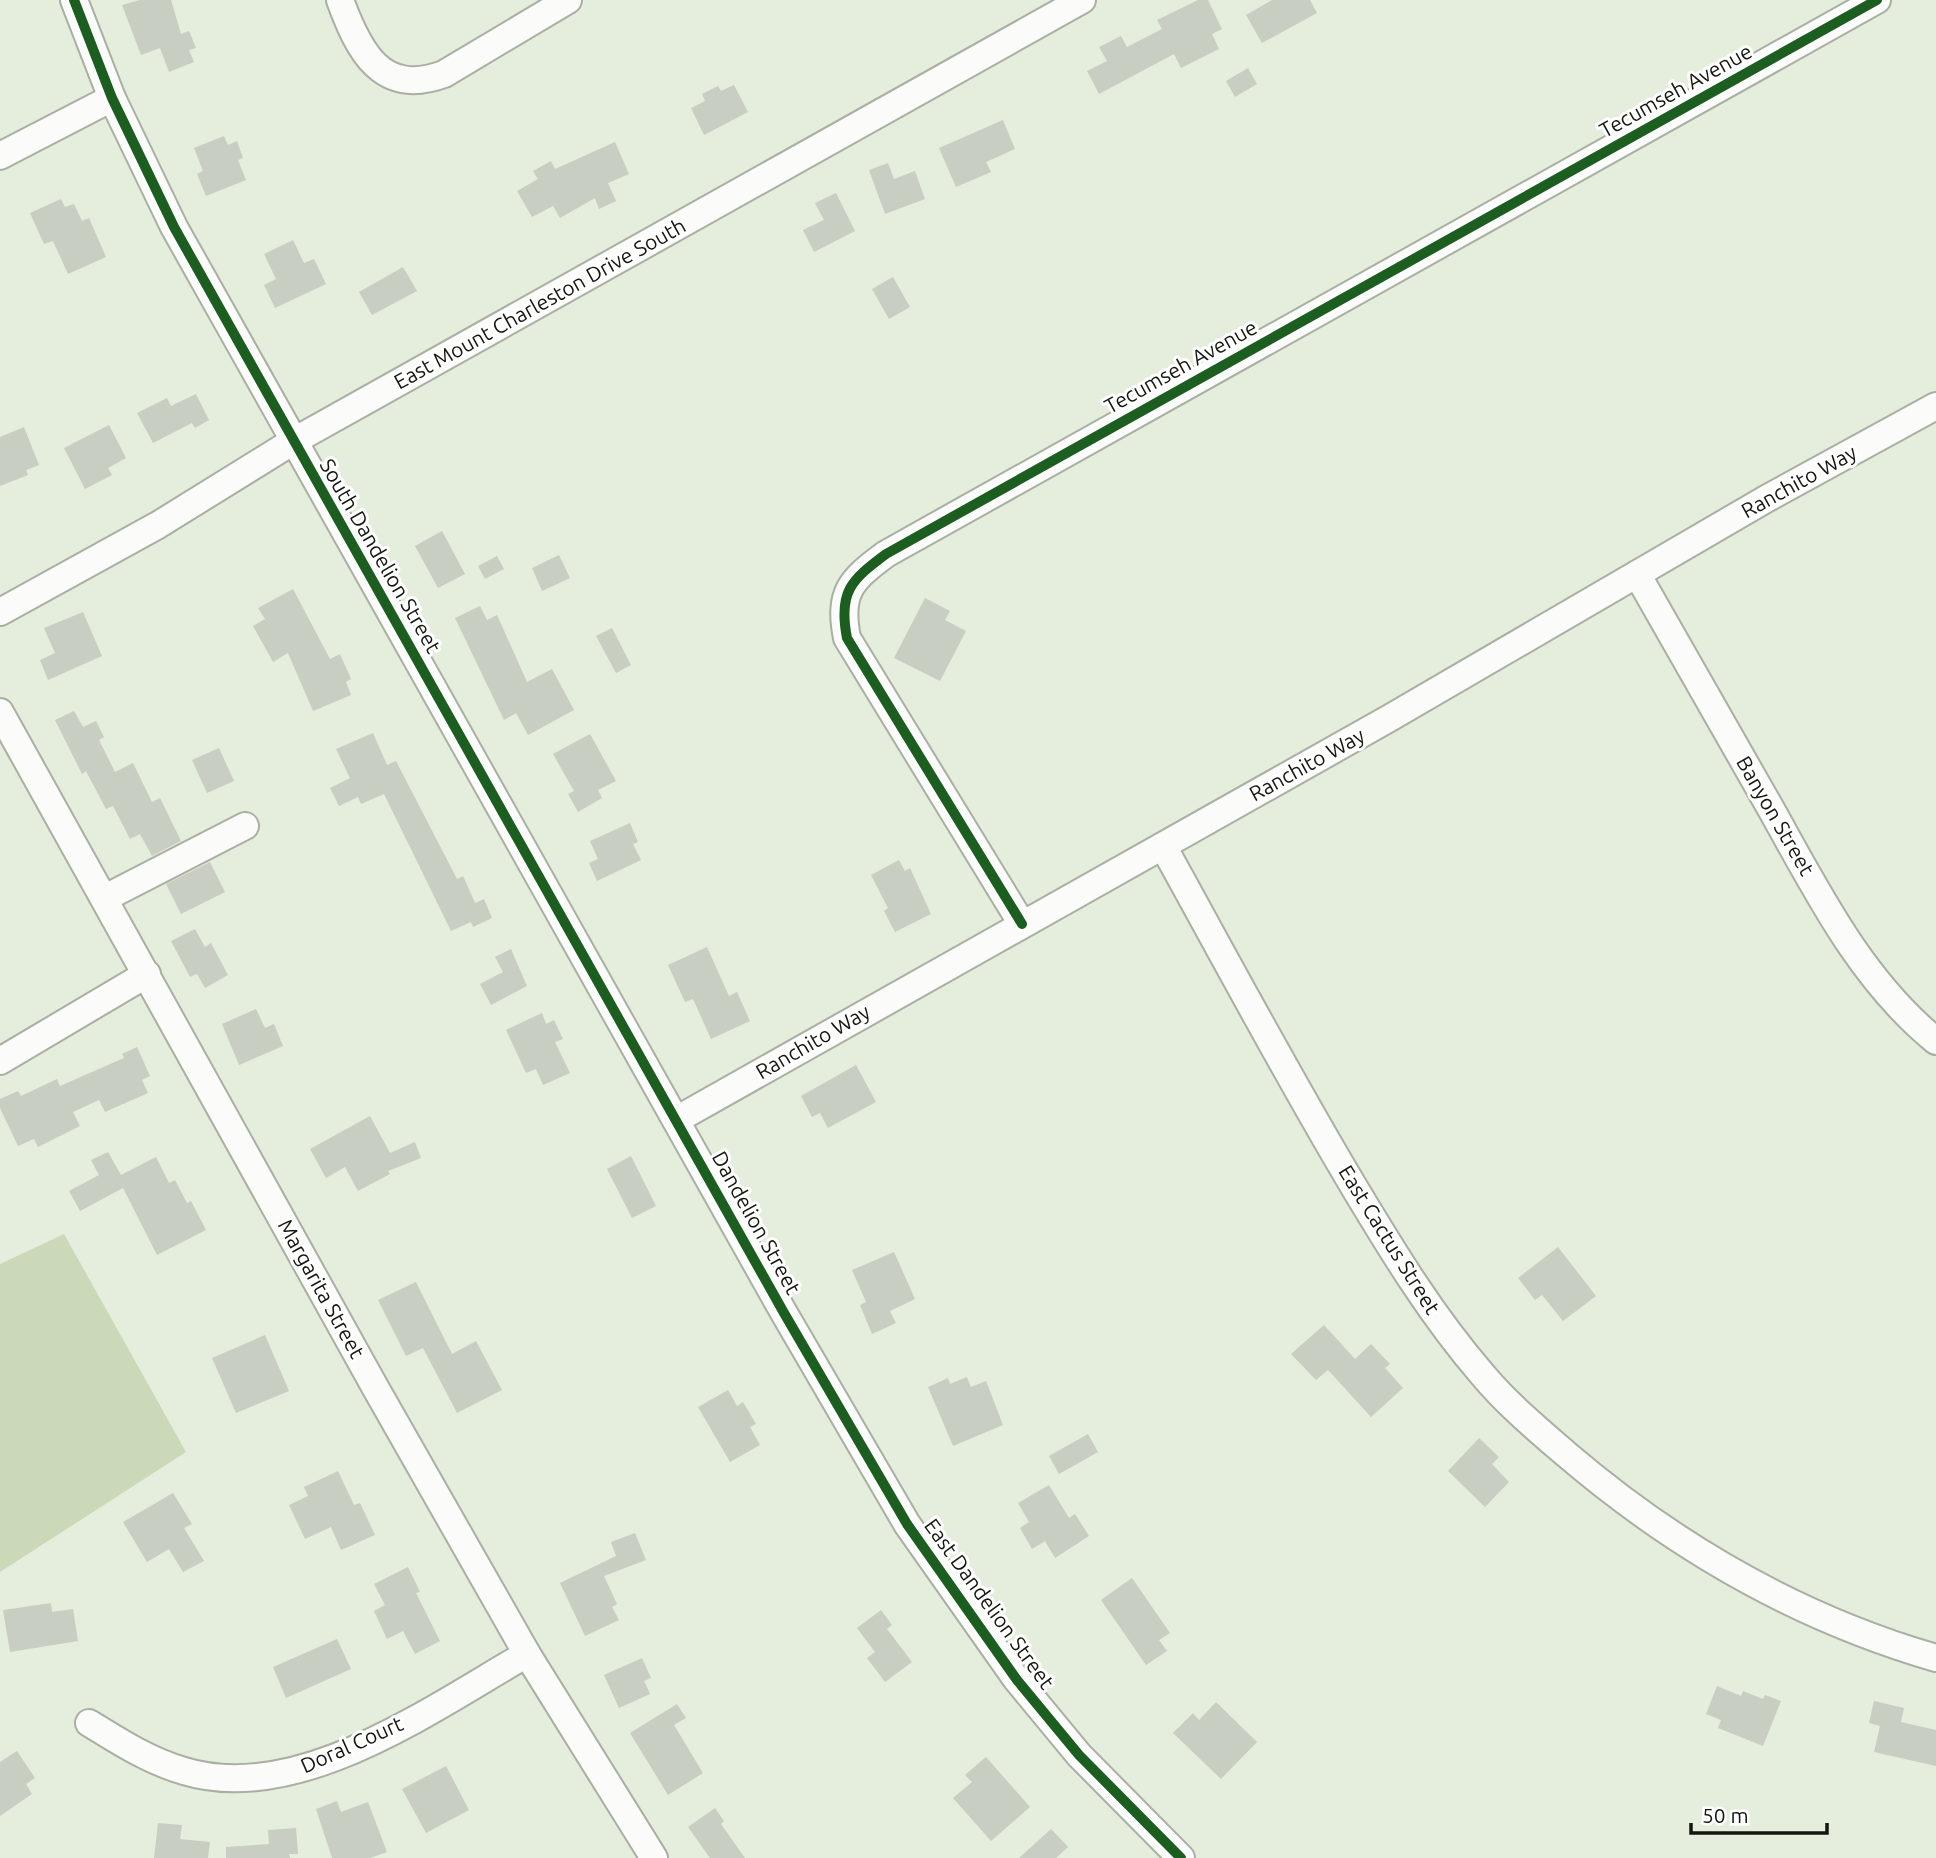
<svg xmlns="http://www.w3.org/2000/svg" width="1936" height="1858" viewBox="0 0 1936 1858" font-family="Ubuntu,sans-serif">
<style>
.green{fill:#cbd9b9}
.building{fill:#c8cec1}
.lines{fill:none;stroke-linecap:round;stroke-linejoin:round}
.minor-casing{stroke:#a9afa2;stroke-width:30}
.minor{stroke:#fbfcfa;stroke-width:26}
.cycleway-casing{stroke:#fff;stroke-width:15}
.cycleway{stroke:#1b5e20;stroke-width:10}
.labels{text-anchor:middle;stroke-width:6;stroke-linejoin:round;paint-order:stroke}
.street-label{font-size:21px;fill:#13170d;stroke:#fff}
</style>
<rect width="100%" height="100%" fill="#e5eddc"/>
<polygon class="green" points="64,1234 186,1452 0,1572 0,1264"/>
<g class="building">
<polygon points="140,0 171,0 181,34 189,31 196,48 189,50 194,62 169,72 160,48 141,55 122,5"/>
<polygon points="1198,0 1208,0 1222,29 1212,34 1219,49 1181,68 1174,54 1099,94 1087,71 1107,61 1099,47 1121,36 1127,47 1162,29 1157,20"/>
<polygon points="1272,0 1310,0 1317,13 1262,43 1246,15"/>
<polygon points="1248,68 1257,84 1235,97 1226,81"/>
<polygon points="734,85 748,112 704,135 691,108 705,101 702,94 718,86 721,91"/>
<polygon points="1003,120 1015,149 986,162 991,172 956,187 939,148"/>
<polygon points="224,136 228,145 237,141 243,158 238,160 246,180 206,196 197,174 203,171 194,148"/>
<polygon points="615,142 629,174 608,183 616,201 599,209 595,198 560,218 553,206 532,217 517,191 538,179 533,171 551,161 555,169"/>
<polygon points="888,163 894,179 915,171 925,199 885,214 869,170"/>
<polygon points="836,193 855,231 814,252 803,230 824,220 815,203"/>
<polygon points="61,199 65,207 74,204 82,221 89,218 106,257 68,274 53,241 44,244 30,213"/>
<polygon points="293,240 304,263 314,259 326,284 275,308 264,285 276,279 264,254"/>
<polygon points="403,267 417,291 372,315 359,292"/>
<polygon points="893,277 910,307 889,319 872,289"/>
<polygon points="196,394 209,420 195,428 192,423 153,443 137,413 167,398 171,406"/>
<polygon points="109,425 126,458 108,468 112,475 85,489 64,448"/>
<polygon points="24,427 39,465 26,470 28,475 0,486 0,437"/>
<polygon points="442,531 465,574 438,588 415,546"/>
<polygon points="559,555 570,578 542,591 532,568"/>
<polygon points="497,556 504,569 485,579 478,566"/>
<polygon points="293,589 330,659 340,654 351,679 346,682 351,695 313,711 288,653 273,662 253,626 265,619 258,608"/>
<polygon points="925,598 950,611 945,620 966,631 940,681 894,658"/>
<polygon points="480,606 487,620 497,615 527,682 552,669 574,710 528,735 516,713 504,720 455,618"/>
<polygon points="83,612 102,656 48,680 40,660 55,653 44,628"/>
<polygon points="612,628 631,665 616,673 596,636"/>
<polygon points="74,711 83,727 96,721 104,737 99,740 115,772 133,763 152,802 160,798 181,841 152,856 140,834 130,839 113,806 106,809 86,771 82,774 55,720"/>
<polygon points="373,733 387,765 396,761 457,879 463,876 475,903 484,899 492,918 473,927 471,922 451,931 384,794 361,804 358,797 339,806 330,788 350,778 336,749"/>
<polygon points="590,734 616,781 598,790 602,798 578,812 568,794 574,791 553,754"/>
<polygon points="219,748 234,781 207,793 192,760"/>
<polygon points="630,823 638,842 633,844 641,860 597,881 589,863 598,859 590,841"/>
<polygon points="899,860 905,871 910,868 931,914 895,932 884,911 888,908 871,875"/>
<polygon points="210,862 225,892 181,914 166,884"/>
<polygon points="195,929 205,947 211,943 228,975 205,988 197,974 190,977 171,941"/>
<polygon points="707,947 729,996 737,992 750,1021 711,1039 693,999 685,1002 668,965"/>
<polygon points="511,949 527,986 491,1005 480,984 503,972 495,957"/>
<polygon points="256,1009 265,1028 274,1024 283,1046 239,1065 222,1024"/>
<polygon points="542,1013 546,1024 554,1020 563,1039 555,1042 570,1073 543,1085 536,1069 526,1073 506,1030"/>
<polygon points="137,1047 150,1076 142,1080 148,1093 105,1112 99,1100 73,1112 80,1126 38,1147 34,1139 18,1146 0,1108 0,1099 18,1091 21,1096 57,1079 60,1086 124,1058 122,1054"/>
<polygon points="856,1065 876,1102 828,1128 820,1113 812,1117 801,1096"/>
<polygon points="370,1116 390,1153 415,1142 421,1158 388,1171 390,1174 358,1191 345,1167 326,1178 310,1149"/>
<polygon points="108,1152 121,1175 156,1157 169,1183 175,1180 187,1203 191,1201 206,1230 157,1255 123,1188 80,1211 69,1191 99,1175 91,1160"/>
<polygon points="631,1156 656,1206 632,1218 607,1169"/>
<polygon points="1558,1247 1596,1296 1563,1321 1542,1295 1535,1300 1518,1278"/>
<polygon points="894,1252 915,1299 890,1311 896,1323 872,1334 860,1305 866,1302 852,1270"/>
<polygon points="416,1282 452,1354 476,1341 502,1390 457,1413 423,1348 406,1356 378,1300"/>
<polygon points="1324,1325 1355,1359 1371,1344 1390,1364 1385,1368 1403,1388 1371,1417 1328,1370 1316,1380 1291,1354"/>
<polygon points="265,1335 289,1391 236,1413 212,1358"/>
<polygon points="967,1377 971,1387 986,1381 1003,1425 953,1446 928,1387 948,1378 950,1384"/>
<polygon points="728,1390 737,1406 743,1402 756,1424 750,1427 760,1445 730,1462 698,1407"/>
<polygon points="1088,1434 1098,1452 1059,1474 1049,1456"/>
<polygon points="1479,1438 1499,1457 1492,1464 1509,1482 1485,1507 1448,1471"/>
<polygon points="338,1471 354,1505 360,1503 375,1535 341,1550 331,1527 305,1539 289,1505 308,1496 304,1487"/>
<polygon points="1049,1485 1069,1518 1075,1514 1089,1536 1055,1558 1045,1541 1032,1549 1020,1528 1029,1522 1018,1503"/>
<polygon points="173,1493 192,1524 184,1528 204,1561 183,1572 169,1549 147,1562 123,1522"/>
<polygon points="635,1533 646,1560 604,1576 617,1604 612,1607 619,1620 585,1636 560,1583 616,1556 611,1542"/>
<polygon points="408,1567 420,1592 416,1593 440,1641 415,1654 403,1631 387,1639 374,1611 385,1605 374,1584"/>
<polygon points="1132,1578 1170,1633 1159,1640 1167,1651 1146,1665 1101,1600"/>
<polygon points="51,1603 52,1612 73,1609 78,1641 10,1652 3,1610"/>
<polygon points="881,1610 892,1625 887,1629 912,1662 885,1682 867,1658 875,1652 857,1628"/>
<polygon points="337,1639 351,1669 286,1698 273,1667"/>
<polygon points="642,1658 651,1678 644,1681 650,1694 619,1708 604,1675"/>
<polygon points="1717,1686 1741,1696 1743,1691 1763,1699 1765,1695 1781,1701 1763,1746 1718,1728 1721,1720 1706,1714"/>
<polygon points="1874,1701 1904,1708 1901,1722 1936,1730 1936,1766 1874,1752 1880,1726 1869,1723"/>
<polygon points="1216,1702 1257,1742 1221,1779 1173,1733 1193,1713 1199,1720"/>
<polygon points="677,1704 686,1718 674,1725 703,1773 668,1795 630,1733"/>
<polygon points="17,1751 35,1778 26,1784 32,1794 0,1816 0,1762"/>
<polygon points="986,1757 1030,1807 991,1841 953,1798 972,1782 965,1775"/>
<polygon points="446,1766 469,1810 426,1833 402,1789"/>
<polygon points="337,1801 341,1812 368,1802 387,1852 370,1858 332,1858 316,1809"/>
<polygon points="715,1808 724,1821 721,1824 745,1858 710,1858 688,1827"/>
<polygon points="158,1823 182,1825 180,1839 210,1842 208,1858 154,1858"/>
<polygon points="296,1828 298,1854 289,1854 290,1858 226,1858 226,1847 269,1844 268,1830"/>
<polygon points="1051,1829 1068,1847 1056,1858 1019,1858"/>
</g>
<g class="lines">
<defs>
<g id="minor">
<polyline points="74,0 112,98 174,227 784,1313 907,1524 1017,1680 1079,1755 1181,1858"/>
<path d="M340 0C359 52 382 97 444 74L568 0"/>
<polyline points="0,156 112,98"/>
<path d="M1637 574C1682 652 1726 731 1771 809 1818 893 1861 980 1936 1041"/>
<polyline points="0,612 158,525 292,442 1082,0"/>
<polyline points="0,712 375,1387 527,1654 654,1858"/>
<path d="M1163 846C1226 960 1287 1075 1354 1187 1393 1252 1432 1316 1482 1374 1507 1404 1537 1429 1566 1454 1675 1547 1798 1618 1936 1658"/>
<polyline points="105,898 245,826"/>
<path d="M1022 924 847 638C838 592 851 580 886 554L1877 0"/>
<polyline points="0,1061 147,974"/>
<polyline points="676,1120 1388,719 1766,499 1936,406"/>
<path d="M89 1723C120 1742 149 1761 184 1771 298 1806 432 1708 527 1654"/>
</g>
</defs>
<use href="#minor" class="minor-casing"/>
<use href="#minor" class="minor"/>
<defs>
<g id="cycleway">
<polyline points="74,0 112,98 174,227 784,1313 907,1524 1017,1680 1079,1755 1181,1858"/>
<path d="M1022 924 847 638C838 592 851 580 886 554L1877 0"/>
</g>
</defs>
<use href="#cycleway" class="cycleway-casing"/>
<use href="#cycleway" class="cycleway"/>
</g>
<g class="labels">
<g class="street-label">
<text transform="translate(1676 91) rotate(-29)" y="7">Tecumseh Avenue</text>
<text transform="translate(540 304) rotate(-29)" y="7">East Mount Charleston Drive South</text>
<text transform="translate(1181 367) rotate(-29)" y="7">Tecumseh Avenue</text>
<text transform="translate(1799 482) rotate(-29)" y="7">Ranchito Way</text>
<text transform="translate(380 556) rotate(60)" y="7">South Dandelion Street</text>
<text transform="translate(1307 765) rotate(-29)" y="7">Ranchito Way</text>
<text transform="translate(1775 816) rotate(60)" y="7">Banyon Street</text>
<text transform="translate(813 1042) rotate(-30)" y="7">Ranchito Way</text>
<text transform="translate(756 1223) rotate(61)" y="7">Dandelion Street</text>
<text transform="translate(1389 1240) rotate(58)" y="7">East Cactus Street</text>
<text transform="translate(321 1289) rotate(61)" y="7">Margarita Street</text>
<text transform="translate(989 1604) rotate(54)" y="7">East Dandelion Street</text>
<text transform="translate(352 1745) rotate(-24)" y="7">Doral Court</text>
</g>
</g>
<path d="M1691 1823v10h136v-10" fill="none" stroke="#13170d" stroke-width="3.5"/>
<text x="1702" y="1823" font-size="21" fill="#13170d" stroke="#ffffff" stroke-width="5" paint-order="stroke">50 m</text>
</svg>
